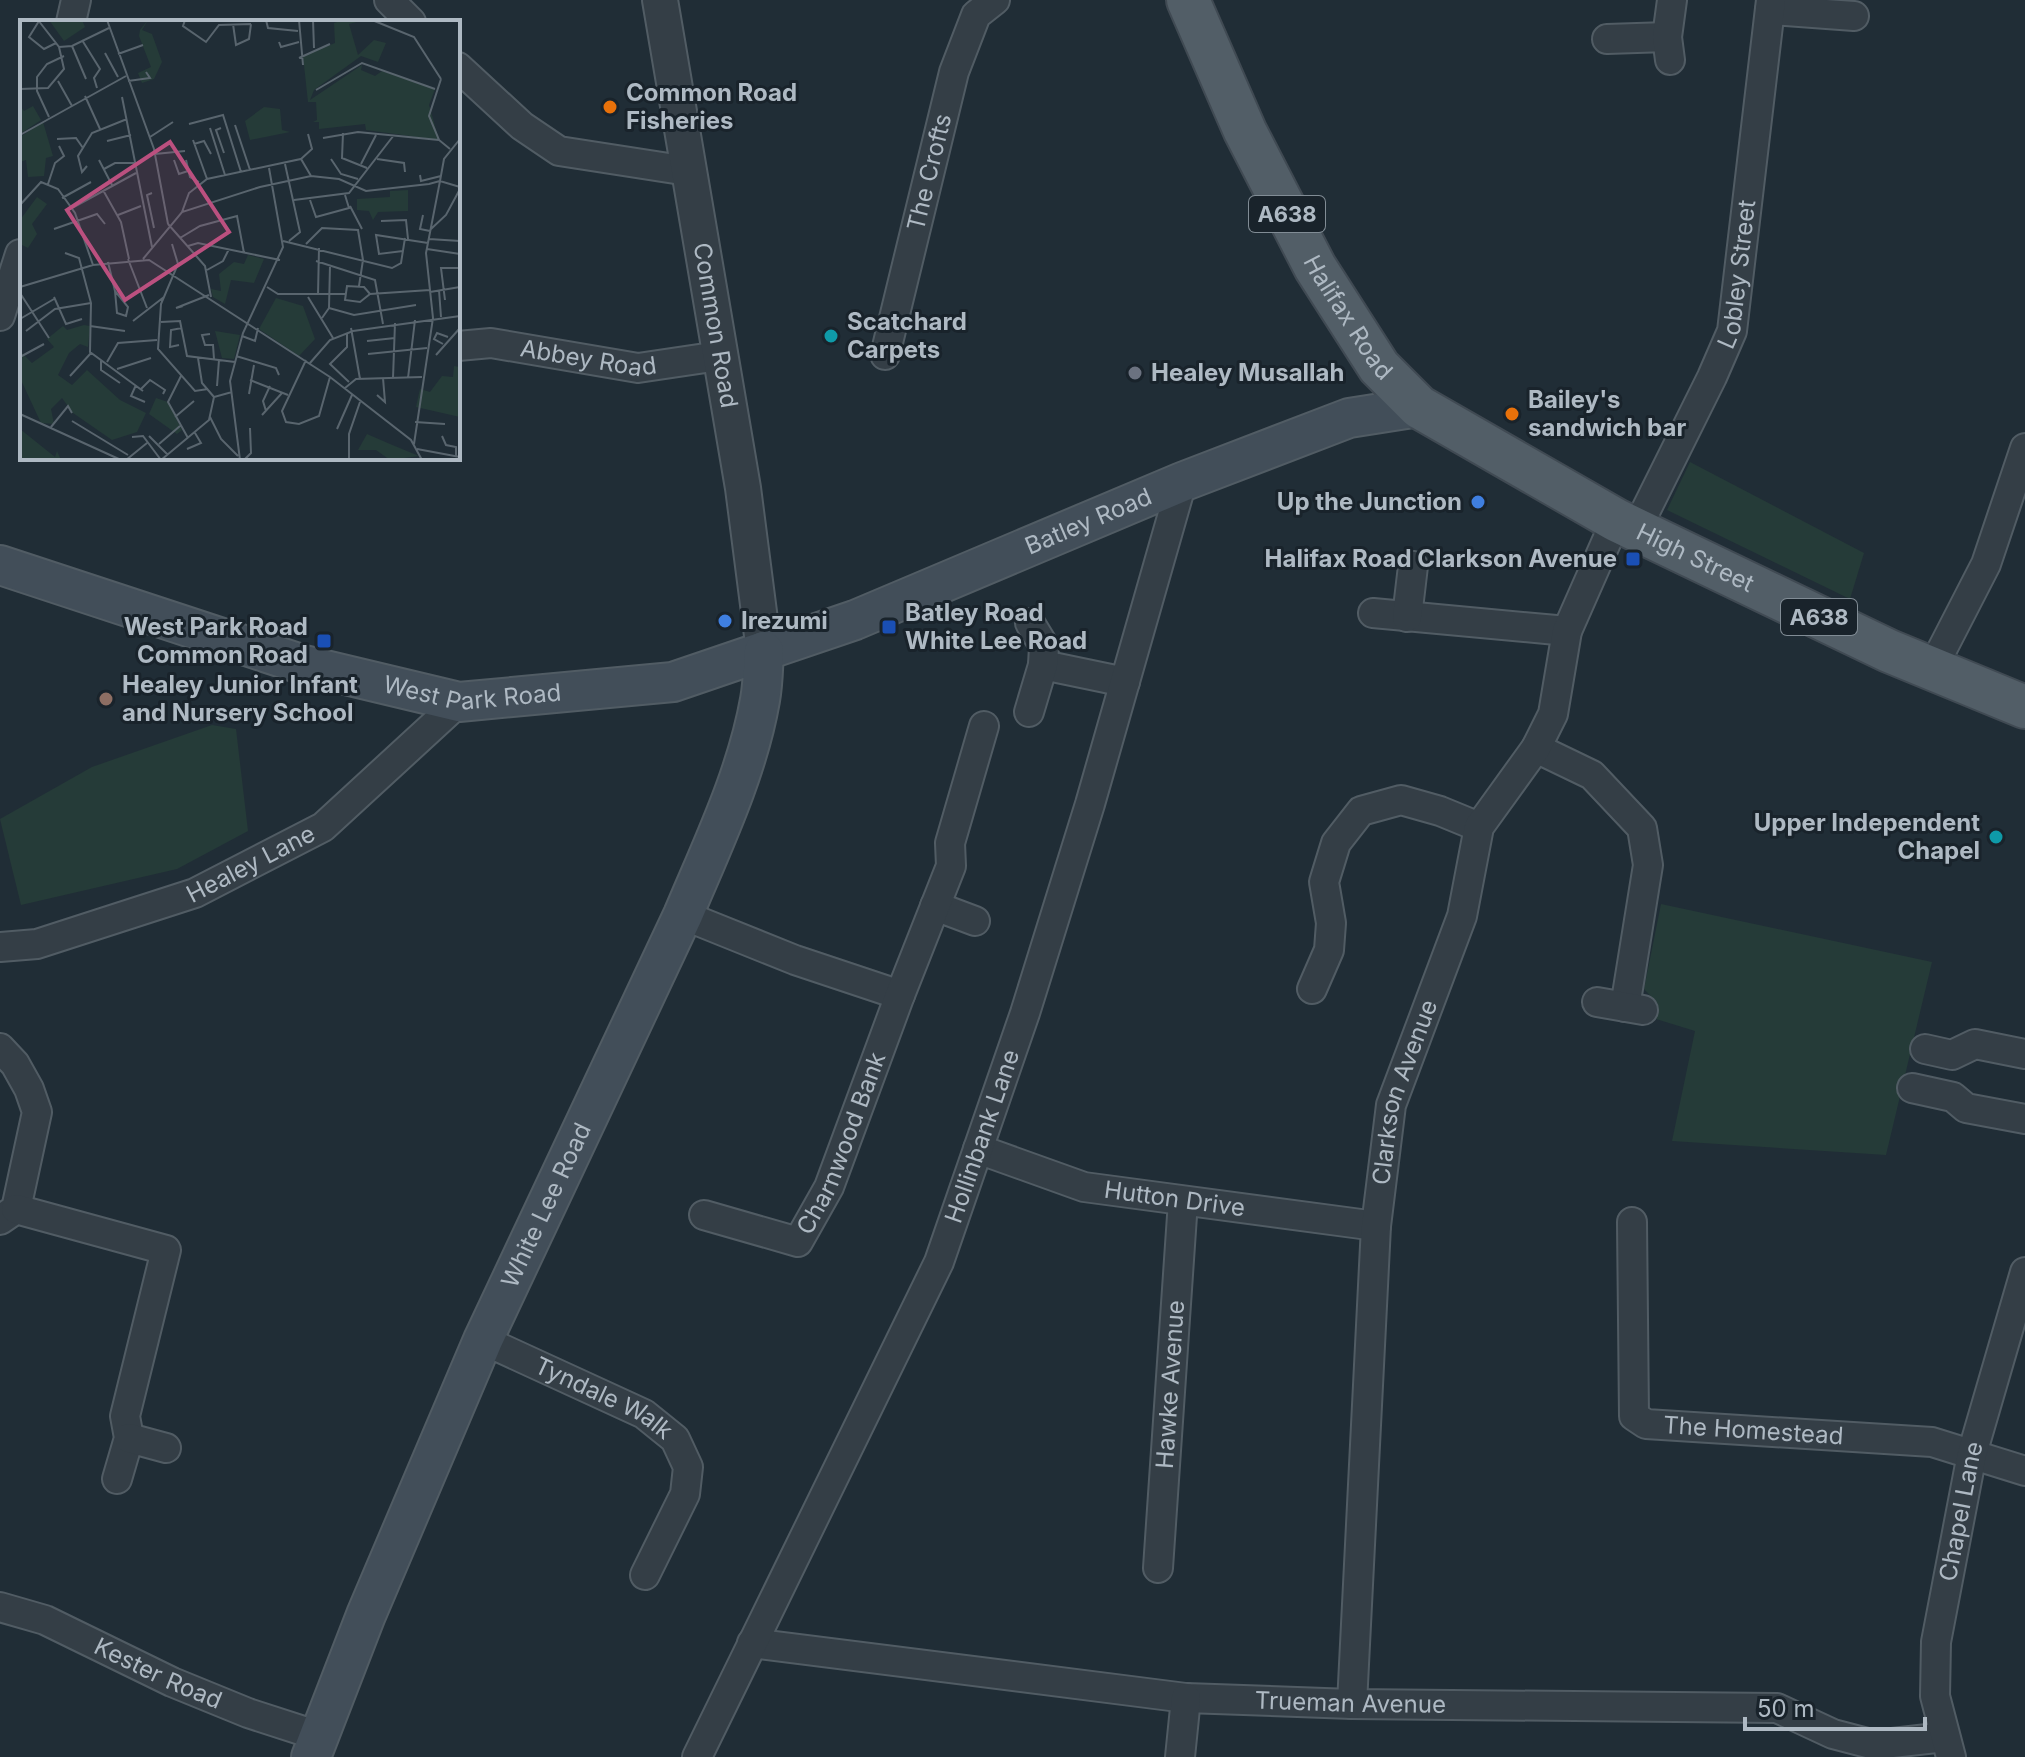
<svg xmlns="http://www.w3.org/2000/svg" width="2025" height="1757" viewBox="0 0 2025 1757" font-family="Inter,sans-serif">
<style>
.green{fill:#253b38}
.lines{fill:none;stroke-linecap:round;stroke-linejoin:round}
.minor-casing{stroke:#515c64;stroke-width:32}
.tertiary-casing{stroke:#515c64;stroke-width:38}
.secondary-casing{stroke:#515c64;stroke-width:42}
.primary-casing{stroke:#404a53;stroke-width:46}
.minor{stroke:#343e46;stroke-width:28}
.tertiary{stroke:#343e46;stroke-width:34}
.secondary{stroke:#424e59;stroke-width:38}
.primary{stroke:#525e67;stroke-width:42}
.food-dot{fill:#e8710a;stroke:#19232b;stroke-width:3}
.culture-dot{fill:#0f9aa8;stroke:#19232b;stroke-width:3}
.worship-dot{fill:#6b7280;stroke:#19232b;stroke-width:3}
.shop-dot{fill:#3f7fe0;stroke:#19232b;stroke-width:3}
.transit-dot{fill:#1a4fb4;stroke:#19232b;stroke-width:3}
.education-dot{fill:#8d6e63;stroke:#19232b;stroke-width:3}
.labels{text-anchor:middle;stroke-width:6;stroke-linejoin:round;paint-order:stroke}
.shield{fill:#19232b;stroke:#818c95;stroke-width:2}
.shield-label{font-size:22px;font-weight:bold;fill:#aeb9c3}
.poi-label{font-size:24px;font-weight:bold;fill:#aeb9c3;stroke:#19232b;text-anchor:start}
.street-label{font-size:24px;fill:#aeb9c3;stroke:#19232b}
.inset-road{fill:none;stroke:#59656e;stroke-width:2}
.view{fill:#bb507f;fill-opacity:0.15;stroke:#bb507f;stroke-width:4}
.inset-edge{fill:none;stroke:#aeb9c3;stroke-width:4}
</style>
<rect width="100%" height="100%" fill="#202d36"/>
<g class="green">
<polygon points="1690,462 1864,553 1850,599 1667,510"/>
<polygon points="212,725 236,729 248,831 177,869 21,905 0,819 92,767"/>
<polygon points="1661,904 1932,962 1886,1155 1672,1141 1695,1031 1656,1019 1658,1004 1644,989"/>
</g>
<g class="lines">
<defs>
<g id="minor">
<polyline points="389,0 411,22"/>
<polyline points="1770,10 1854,16"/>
<polyline points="71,22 76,0"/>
<polyline points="1607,39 1667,37"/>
<polyline points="1670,60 1667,37 1672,0"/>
<polyline points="458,67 522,126 559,151 688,171"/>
<polyline points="0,316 20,254"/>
<path id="s1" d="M458 346 491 343 638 368 719 356"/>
<path id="s2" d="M885 355 954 72 976 15 995 0"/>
<path id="s3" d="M1636 530 1712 377 1732 331 1771 0"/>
<polyline points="1373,613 1567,631"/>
<polyline points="1407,617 1413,566"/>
<polyline points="1043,665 1125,682"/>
<polyline points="1932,669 1986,564 2025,448"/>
<polyline points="1029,712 1043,665 1044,646 1030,623"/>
<polyline points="1536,748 1592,775 1642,828 1648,865 1625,1007"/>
<polyline points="935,906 975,921"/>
<polyline points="683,915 795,960 900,995"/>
<path id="s4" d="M0 947 37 944 195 893 323 827 459 702"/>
<polyline points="1312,989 1329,950 1331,923 1324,882 1336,843 1361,811 1401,800 1440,811 1479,827"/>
<polyline points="1597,1002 1643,1010"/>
<polyline points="0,1048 15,1064 29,1089 37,1112 16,1209 0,1220"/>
<polyline points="1925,1049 1952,1055 1975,1044 2025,1054"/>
<polyline points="1912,1088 1953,1097 1966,1108 2025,1119"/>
<path id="s5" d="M978 1149 1084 1187 1376 1226"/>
<polyline points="16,1209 166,1250 125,1416 129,1438 117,1479"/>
<path id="s6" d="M704 1215 798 1242 829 1187 900 995 951 866 950 843 984 726"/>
<path id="s7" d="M1632 1222 1634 1416 1646 1424 1932 1442 2025 1471"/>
<path id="s8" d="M483 1340 644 1414 675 1439 688 1467 685 1494 645 1575"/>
<polyline points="129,1438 166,1448"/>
<path id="s9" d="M1158 1568 1183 1201"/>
<path id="s10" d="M0 1607 45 1620 172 1682 248 1713 319 1736"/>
<path id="s11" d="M752 1643 1186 1698 1352 1704 1777 1708 1833 1734 1875 1745 1945 1737"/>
<path id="s12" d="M1352 1704 1376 1226 1391 1105 1462 916 1479 827 1536 748 1553 714 1567 631 1616 520"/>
<path id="s13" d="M697 1757 939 1262 1025 1013 1090 804 1182 482"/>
<polyline points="1180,1757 1186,1698"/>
<path id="s14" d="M1951 1757 1935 1696 1936 1642 1972 1454 2025 1272"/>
</g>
<g id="tertiary">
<path id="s15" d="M660 0 743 488 764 651"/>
</g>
<g id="secondary">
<path id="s16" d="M0 565 304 665 459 702 673 682 855 620 1182 482 1349 418 1419 407"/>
<path id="s17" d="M311 1757 366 1615 483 1340 683 915C712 846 747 774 760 700 763 684 763 667 764 651"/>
</g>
<g id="primary">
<path id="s18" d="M1188 0 1245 131 1315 267 1379 367 1419 407 1616 520 1889 651 2025 707"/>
</g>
</defs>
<use href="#minor" class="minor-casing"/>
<use href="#tertiary" class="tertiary-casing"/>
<use href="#secondary" class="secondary-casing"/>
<use href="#primary" class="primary-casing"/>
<use href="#minor" class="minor"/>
<use href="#tertiary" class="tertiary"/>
<use href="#secondary" class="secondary"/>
<use href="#primary" class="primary"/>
</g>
<g class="food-dot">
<circle cx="610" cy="107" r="8"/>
<circle cx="1512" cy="414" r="8"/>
</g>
<g class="culture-dot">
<circle cx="831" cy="336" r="8"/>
<circle cx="1996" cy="837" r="8"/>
</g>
<circle class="worship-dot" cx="1135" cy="373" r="8"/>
<g class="shop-dot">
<circle cx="1478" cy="502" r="8"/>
<circle cx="725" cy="621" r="8"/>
</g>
<g class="transit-dot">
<rect x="1625" y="551" width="16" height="16" rx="4"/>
<rect x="881" y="619" width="16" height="16" rx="4"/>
<rect x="316" y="633" width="16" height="16" rx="4"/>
</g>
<circle class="education-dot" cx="106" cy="699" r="8"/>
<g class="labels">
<g class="shield">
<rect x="1249" y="196" width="76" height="36" rx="6"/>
<rect x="1781" y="599" width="76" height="36" rx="6"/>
</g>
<g class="shield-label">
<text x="1287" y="222">A638</text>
<text x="1819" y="625">A638</text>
</g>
<g class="poi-label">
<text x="626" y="101">Common Road<tspan x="626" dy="28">Fisheries</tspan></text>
<text x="847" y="330">Scatchard<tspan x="847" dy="28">Carpets</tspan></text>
<text x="1151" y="381">Healey Musallah</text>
<text x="1528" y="408">Bailey's<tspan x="1528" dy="28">sandwich bar</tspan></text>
<text x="1462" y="510" text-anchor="end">Up the Junction</text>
<text x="1617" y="567" text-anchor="end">Halifax Road Clarkson Avenue</text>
<text x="905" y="621">Batley Road<tspan x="905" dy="28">White Lee Road</tspan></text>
<text x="741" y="629">Irezumi</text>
<text x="308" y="635" text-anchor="end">West Park Road<tspan x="308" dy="28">Common Road</tspan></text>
<text x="122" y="693">Healey Junior Infant<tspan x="122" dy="28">and Nursery School</tspan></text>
<text x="1980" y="831" text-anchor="end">Upper Independent<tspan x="1980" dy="28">Chapel</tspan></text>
</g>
<g class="street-label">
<text dy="8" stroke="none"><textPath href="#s2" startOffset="188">The Crofts</textPath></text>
<text dy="8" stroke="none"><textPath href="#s3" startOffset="278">Lobley Street</textPath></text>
<text dy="8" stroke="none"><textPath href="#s18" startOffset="356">Halifax Road</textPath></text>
<text dy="8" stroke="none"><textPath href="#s15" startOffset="330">Common Road</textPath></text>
<text dy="8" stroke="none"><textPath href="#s1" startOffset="132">Abbey Road</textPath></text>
<text dy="8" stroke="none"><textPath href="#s16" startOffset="1140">Batley Road</textPath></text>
<text dy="8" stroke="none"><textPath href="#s18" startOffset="786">High Street</textPath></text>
<text dy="8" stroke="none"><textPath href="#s16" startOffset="492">West Park Road</textPath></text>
<text dy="8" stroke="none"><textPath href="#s4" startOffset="266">Healey Lane</textPath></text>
<text dy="8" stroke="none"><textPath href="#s12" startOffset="616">Clarkson Avenue</textPath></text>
<text dy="8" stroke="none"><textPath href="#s13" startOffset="684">Hollinbank Lane</textPath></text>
<text dy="8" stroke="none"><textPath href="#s6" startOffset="206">Charnwood Bank</textPath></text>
<text dy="8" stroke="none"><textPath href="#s5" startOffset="204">Hutton Drive</textPath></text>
<text dy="8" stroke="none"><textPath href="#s17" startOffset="600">White Lee Road</textPath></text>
<text dy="8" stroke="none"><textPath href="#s9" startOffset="184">Hawke Avenue</textPath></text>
<text dy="8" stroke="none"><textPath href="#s8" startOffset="134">Tyndale Walk</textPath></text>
<text dy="8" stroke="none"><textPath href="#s7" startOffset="316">The Homestead</textPath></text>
<text dy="8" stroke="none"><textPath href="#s14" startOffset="250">Chapel Lane</textPath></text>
<text dy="8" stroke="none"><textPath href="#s10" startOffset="172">Kester Road</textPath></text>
<text dy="8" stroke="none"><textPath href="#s11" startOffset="602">Trueman Avenue</textPath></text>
</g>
</g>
<g transform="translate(20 20)">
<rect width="440" height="440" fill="#202d36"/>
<path d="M29 0H62L65 7 44 21ZM128 0 122 10 132 14 142 42 134 59 122 63 118 53 131 47 119 16 120 10ZM323 0H344L329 4 338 35 354 20 366 23 358 42 341 36 294 70 290 80 342 45 341 50 355 56 362 51 415 69 409 85 419 120 346 110 345 104 299 109V102H293L297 100 296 82H288L283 36 315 23 314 3ZM0 86 4 91 13 86 21 100 0 114ZM244 87 260 89 262 110 270 112 230 120 225 101ZM23 102 33 136 26 138 24 156 8 157 6 140 0 142V117ZM388 170V191L358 192 353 200 349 191 337 190V179L370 177V171ZM17 177 27 184 12 204 17 214 8 228 0 224V200ZM228 235 244 239 234 263 211 260 205 284 193 277 191 269 201 271 199 254 214 242 224 244ZM256 278 283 286 295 319 279 336 239 309ZM64 305 70 306 68 327 60 324 49 333 38 355 52 365 67 350 100 380 126 393 117 412 92 420 53 393 42 378 31 389 34 404 21 403 0 358V331L12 343 34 327 27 319 43 306 47 310ZM195 311 220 315 214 339 202 338ZM434 346 440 347V397L396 387 400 369 410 372 422 356 433 357ZM136 378 148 382 162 410 157 414 129 394ZM0 409 35 437 37 431 41 440H0ZM347 414 370 424 399 436 370 440 356 430H338Z" fill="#253b38"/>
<path class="inset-road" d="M87 0 134 129 148 204M165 0 163 6 186 22 199 5 231 4M246 0 248 8 278 11M279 0 283 45M293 0 294 28M352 0 394 17 421 59M19 1 9 17 24 29 36 23M213 4 216 25 229 19 231 4M62 20 80 49 74 58 77 68M259 22 261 27 279 22M52 26 66 59M39 27 52 26 89 8M85 33 98 57M98 34 123 25M279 38 310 24M421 59 409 96 419 120 430 129M38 61 52 86M108 61 130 58 126 52M0 69 28 68 44 49 39 27 18 0M296 70 342 43 415 69M65 76 80 109M102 77 132 227M29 97 17 71V57L27 44 44 36M169 104 203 95 221 152M215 105 230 150M190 108 205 155M201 108 196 110 204 133M323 113 322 138 347 148M0 115 106 56M130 117 153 102M303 118 338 112 419 120M37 119 56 118 63 128M173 120 187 159M87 121 111 115M174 124 184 121 191 134M135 134 165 131M281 139 292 129 288 114M311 139 321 154 338 159M357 139 384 143 385 152M79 140 92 165M154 140 159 154 168 151M166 140 170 157 179 162M265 144 280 212 269 221M341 144 356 115M67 146 62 152 58 136 72 113 107 99M84 149 95 143H115M400 155 401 161 421 156M28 164 35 143 44 136 39 126M83 170 101 202 109 239M132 173 127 175 134 208M42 178 71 162M274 180 329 173 374 115M290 180 296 197 329 188 325 175M0 185 21 162 38 169 55 193 73 245M330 186 342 209M52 188 116 153M162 192 169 173 187 159 281 139 291 156M98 195 121 186M403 195 400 209 410 211M361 201 386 200 388 219M148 204 185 246 191 277M34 209 77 194 85 204M411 209 426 195 440 169M160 218 180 206 217 196 224 233M409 219 440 221M263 221 372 248 381 243 385 218M152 224 158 244 141 284 138 329 175 371 188 369M286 224 302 208 338 210 343 240 339 266M168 226 178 223 260 240M407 229 440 234M383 231 359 234 356 215 408 223M45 233 59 238 71 283 70 332 123 371M108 239 127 288M123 239 162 192 240 167 291 156 319 159 346 171 409 164 420 161 424 139 440 119M296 241 355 260 363 304M88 242 95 271 108 287 106 296 97 293 95 271M187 250 203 241 209 229M0 267 73 245 129 240 310 357 391 420 402 440M247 267 258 274H325M419 270 421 297M410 272 440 267M0 273 29 318M350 274 344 267 327 266 325 280 340 282 350 274 410 270M298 275 299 228M34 277 46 304 62 299M288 277 313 318M425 280 421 248H440M163 286 156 288 189 275M309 288 334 295 396 285M302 298 309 288 310 245M0 299 34 279M113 301 144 277M141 302 160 301 167 336 215 342M70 306 105 311M331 308 340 359M6 311 35 289 71 283M327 313V327L310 344 329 362M190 314 182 315 185 325H193L194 339M222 316 235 321 238 308M347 321 375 318M423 324 414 319 417 313 428 317M159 325 150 327 151 310 162 308M348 334 407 328M416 335 440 308M216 336 256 348 259 355M0 337 24 324M178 338 182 363 194 377M286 340 262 391 266 402 279 404 299 396 310 357M81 341V350L100 363M87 342 98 323 137 320M290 343 310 320 333 311 440 296M97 349 131 338M50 356 71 333M161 356 148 382 168 418M373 358 375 303M388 358 395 300M230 360 268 375M116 365 111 376 125 382M197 366 199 340M325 368 336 359 402 357M121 369 130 360 145 370 143 374M229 374 234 345M357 375 365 382 363 358M246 391 243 381 250 366M0 394 101 440M242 395 262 373M155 397 174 381M190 397 201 419 218 436M52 401 108 435M395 402 425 404M31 407 48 386 52 393M317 409 332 375M129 416 148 435M422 416 426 425 436 427V438M112 417 123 416 141 440M139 424 160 406M394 424 413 298 406 233 420 161 440 167M167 429 181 423 175 413M397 429 440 437M106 440 127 423M141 440 189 400 194 377 212 372M220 440 210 361 223 313 263 227 249 148M224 440 231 433 230 408M329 440V414L340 382"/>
<path class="view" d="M150 122 209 212 105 280 47 190Z"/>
<rect width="440" height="440" class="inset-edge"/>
</g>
<path d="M1745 1717v12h180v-12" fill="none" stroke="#aeb9c3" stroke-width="4"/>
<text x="1757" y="1717" font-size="24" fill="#aeb9c3" stroke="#19232b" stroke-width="6" paint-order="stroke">50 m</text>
</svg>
